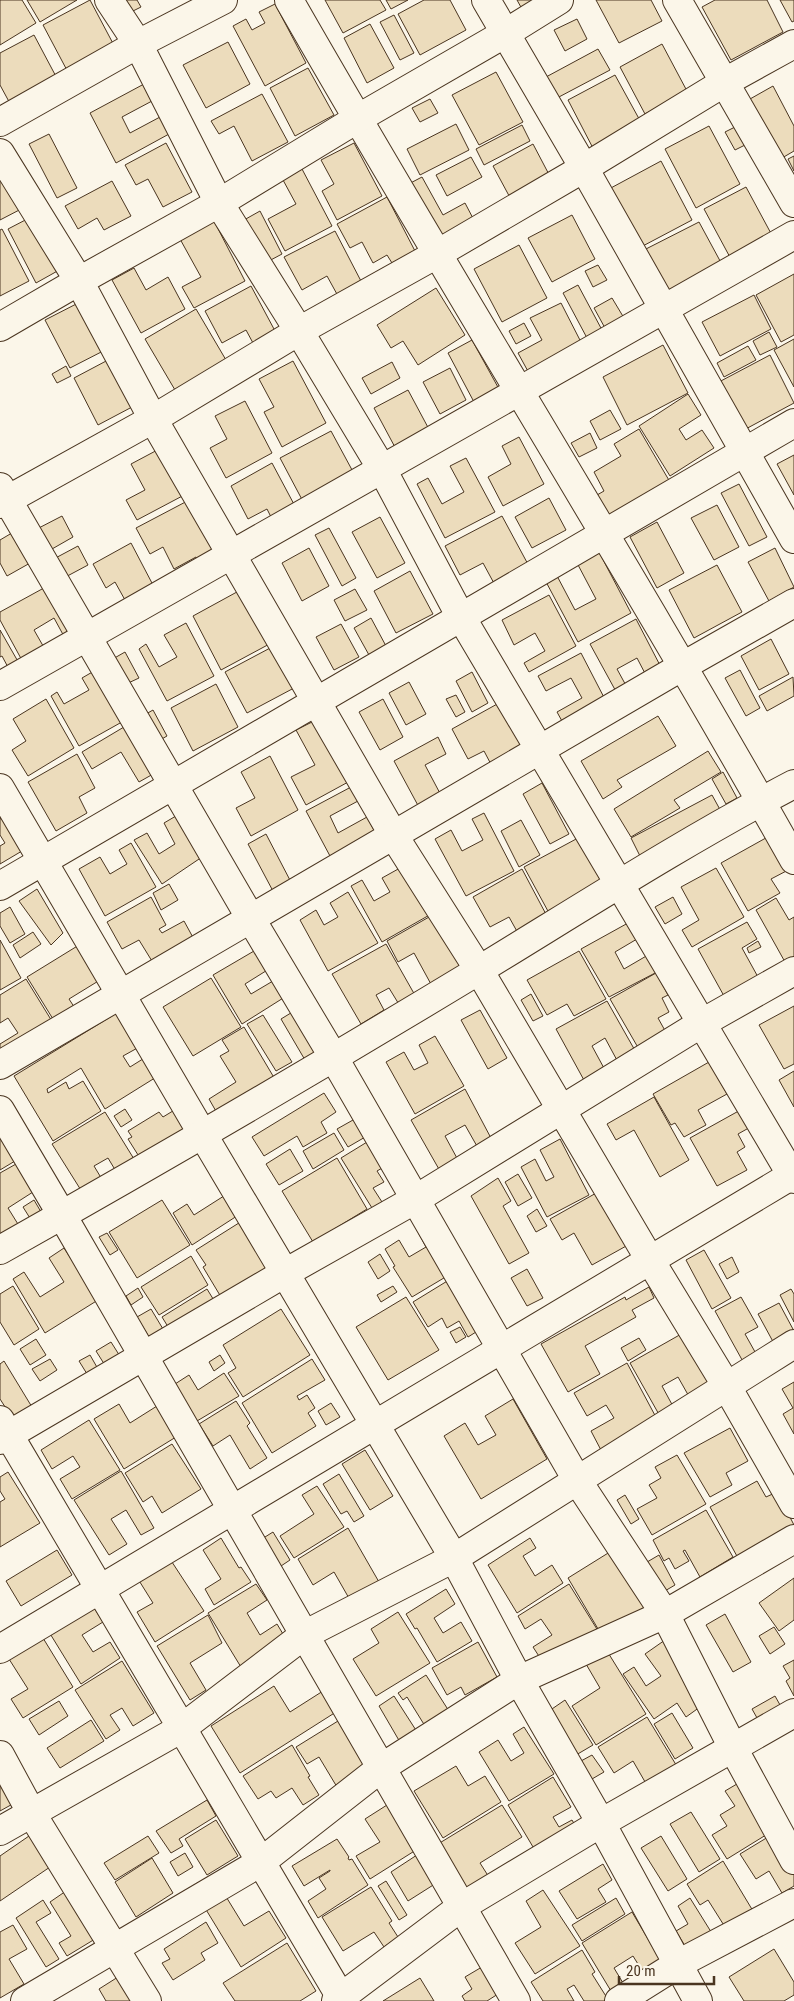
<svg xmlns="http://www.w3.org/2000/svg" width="794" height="2001" viewBox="0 0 794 2001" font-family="'Roboto Condensed',sans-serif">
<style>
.building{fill:#ecdcbc;stroke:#4a3520}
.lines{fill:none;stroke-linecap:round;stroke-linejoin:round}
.minor-casing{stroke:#4a3520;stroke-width:30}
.minor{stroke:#fbf6e9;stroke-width:28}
</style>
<rect width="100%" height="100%" fill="#fbf6e9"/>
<g class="building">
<polygon points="0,0 22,0 36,23 0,45"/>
<polygon points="27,0 77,0 40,22"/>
<polygon points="90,0 117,51 70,76 43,25"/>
<polygon points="122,0 137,0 141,7 129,13"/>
<polygon points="325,0 380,0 386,10 343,33"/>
<polygon points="386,0 408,0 391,9"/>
<polygon points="424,0 450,0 466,30 420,55 398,14"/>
<polygon points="517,0 537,0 522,9"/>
<polygon points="596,0 651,0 662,21 619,43"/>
<polygon points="715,0 767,0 783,32 731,60 702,7"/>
<polygon points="780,0 794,0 794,21 792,22"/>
<polygon points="275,4 306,63 265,86 233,26 246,19 252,30 265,23 259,12"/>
<polygon points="394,15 414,53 400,60 380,22"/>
<polygon points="577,19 587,39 565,51 554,30"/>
<polygon points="370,24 394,68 367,83 344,38"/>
<polygon points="34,35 60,84 13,109 0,85 0,53"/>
<polygon points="228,42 250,84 206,108 183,65"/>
<polygon points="662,44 687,91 645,114 620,67"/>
<polygon points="598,49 610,70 557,98 546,77"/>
<polygon points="308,68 334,115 295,136 270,88"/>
<polygon points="496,72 523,122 479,145 452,95"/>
<polygon points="615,75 643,126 595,152 568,100"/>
<polygon points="144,84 152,101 122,117 130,133 160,117 169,134 116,163 90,113"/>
<polygon points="773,86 794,126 794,151 782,158 750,99"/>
<polygon points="262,94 288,142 252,161 234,126 219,134 211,121"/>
<polygon points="430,99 438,113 420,122 412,108"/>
<polygon points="456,124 469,150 420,175 407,149"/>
<polygon points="522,125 530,141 484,165 476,149"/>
<polygon points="709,126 740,184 696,208 665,149"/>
<polygon points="735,127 745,145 735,150 725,132"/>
<polygon points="49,134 77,188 57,198 29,144"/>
<polygon points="166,143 192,192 163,207 148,179 136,185 125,165"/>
<polygon points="354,143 382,196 337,220 322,191 334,184 321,160"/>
<polygon points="533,144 554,184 514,205 493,166"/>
<polygon points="794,156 794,171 788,159"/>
<polygon points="471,157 482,177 447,196 436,175"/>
<polygon points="0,160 25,207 0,220"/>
<polygon points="661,161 692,220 639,248 609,189"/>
<polygon points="302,169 332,226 285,251 268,219 296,204 283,180"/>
<polygon points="422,177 443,215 465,203 476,224 431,249 399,189"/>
<polygon points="112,181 131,216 104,230 97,218 78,229 65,206"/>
<polygon points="746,187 774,239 732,261 704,209"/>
<polygon points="387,197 415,251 392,263 387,255 373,263 362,242 350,248 337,224"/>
<polygon points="260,211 282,254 267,262 244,220"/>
<polygon points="572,215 595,259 552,282 528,238"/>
<polygon points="33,216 61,269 36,283 8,229"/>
<polygon points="214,221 245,281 194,308 182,287 201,277 180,239"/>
<polygon points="699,222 725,270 668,300 642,251"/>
<polygon points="2,229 29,281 0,296 0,230"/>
<polygon points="335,231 362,283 338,296 327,276 302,290 284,257"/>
<polygon points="519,245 547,298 502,322 474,269"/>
<polygon points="598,265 607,280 593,287 585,271"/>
<polygon points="134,268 146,290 168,277 185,309 141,333 112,280"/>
<polygon points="794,274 794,335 781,342 756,295"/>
<polygon points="578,285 602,330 587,338 563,293"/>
<polygon points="251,286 282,344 260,356 246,330 222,343 205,311"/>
<polygon points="436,288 465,335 418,365 403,341 391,348 377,325"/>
<polygon points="754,295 771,329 720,356 702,322"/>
<polygon points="612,298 624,318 605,328 594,308"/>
<polygon points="84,300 109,348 70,368 45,320"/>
<polygon points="561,303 583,346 530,375 518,353 542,340 530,318"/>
<polygon points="196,309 226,360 175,390 145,339"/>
<polygon points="524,323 531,336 516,344 509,331"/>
<polygon points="769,332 777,347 760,355 753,341"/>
<polygon points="794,339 794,387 774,350"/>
<polygon points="472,340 499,389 474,402 448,353"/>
<polygon points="663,345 688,393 627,425 603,377"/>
<polygon points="748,346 756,360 724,377 717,363"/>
<polygon points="770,355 794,403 742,431 717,383"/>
<polygon points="108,360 132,407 98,425 74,378"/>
<polygon points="293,361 326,423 282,447 264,412 274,407 259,379"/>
<polygon points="392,362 400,378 371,394 362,378"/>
<polygon points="66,366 71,376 57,383 52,374"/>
<polygon points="450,368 466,400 440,414 423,382"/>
<polygon points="408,390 431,433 397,451 374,408"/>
<polygon points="688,394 701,415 679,429 686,440 702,430 714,448 670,476 639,426"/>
<polygon points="245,401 272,453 226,478 210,448 227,439 215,416"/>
<polygon points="610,410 621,429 600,440 590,421"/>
<polygon points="639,429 670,482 610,517 597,495 604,491 594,472 621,456 614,444"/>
<polygon points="331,431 358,481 307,509 280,458"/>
<polygon points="590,433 597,448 579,457 571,443"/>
<polygon points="519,437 544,484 503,506 488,477 511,464 502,446"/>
<polygon points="163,447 188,493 137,520 126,500 145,490 131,464"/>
<polygon points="794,455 794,495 777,464"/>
<polygon points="466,458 495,512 445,538 417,484 428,478 442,504 464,492 450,466"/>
<polygon points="272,463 296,508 273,521 267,509 248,519 231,486"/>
<polygon points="739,484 767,537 749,546 721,493"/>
<polygon points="193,498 225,557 203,569 196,557 174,569 163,547 150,554 136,528"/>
<polygon points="549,498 566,530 532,548 515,517"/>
<polygon points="717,505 739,547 714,560 691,518"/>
<polygon points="62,516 73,537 45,553 33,531"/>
<polygon points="502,516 530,568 496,587 483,563 460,575 445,546"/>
<polygon points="380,517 405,563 377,578 352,532"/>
<polygon points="657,522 684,573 657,588 630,537"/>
<polygon points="22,527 39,558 7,576 0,563 0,540"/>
<polygon points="329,528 356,578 342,586 315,535"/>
<polygon points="131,543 153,585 125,600 115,582 106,588 93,564"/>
<polygon points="78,546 88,565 58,581 48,562"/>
<polygon points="309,548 329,586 302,601 282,563"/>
<polygon points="775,548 794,587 769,601 748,562"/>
<polygon points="599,552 631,613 578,642 545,580 556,574 575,610 596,599 577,563"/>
<polygon points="717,565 742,612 694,638 669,590"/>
<polygon points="410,571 433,614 396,633 374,591"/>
<polygon points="53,583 81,631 66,640 54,618 34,630 46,651 24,664 0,620 0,612"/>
<polygon points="246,587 275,641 221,670 193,616"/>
<polygon points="355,589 367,610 345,621 334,600"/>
<polygon points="549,595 576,646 529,672 524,663 545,651 535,633 514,645 502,620"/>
<polygon points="371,618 386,646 369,655 354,628"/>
<polygon points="636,619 664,673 649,681 637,658 617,669 629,691 619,697 590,644"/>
<polygon points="186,623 214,676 167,701 139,649 146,644 159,667 177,657 164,635"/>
<polygon points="341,624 359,657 334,670 316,637"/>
<polygon points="0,630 20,665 10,671 2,656 0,657"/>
<polygon points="771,639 789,674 759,690 741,656"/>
<polygon points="272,647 294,688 247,713 225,672"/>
<polygon points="125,652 139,678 124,685 111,660"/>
<polygon points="581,653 610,709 568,732 557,712 582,698 571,678 546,691 538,676"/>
<polygon points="101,667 129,718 79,746 51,696 57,692 64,704 89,690 82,678"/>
<polygon points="740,670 760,708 746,716 725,678"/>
<polygon points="472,672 488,703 472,712 456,681"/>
<polygon points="793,677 794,696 767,711 759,696"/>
<polygon points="409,682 426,714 406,725 389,693"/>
<polygon points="216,684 238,727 193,751 171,708"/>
<polygon points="456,695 465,712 456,717 446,699"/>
<polygon points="46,699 74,748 28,776 12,750 26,741 13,719"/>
<polygon points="383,699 403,737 380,750 359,712"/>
<polygon points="499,703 526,753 494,770 484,751 468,759 452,729"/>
<polygon points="153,710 167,736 153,744 139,718"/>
<polygon points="658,716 676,746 617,780 622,787 603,799 581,761"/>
<polygon points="318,719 350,781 306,805 291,777 315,765 296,730"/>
<polygon points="134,721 162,769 139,782 121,752 92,769 82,752"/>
<polygon points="438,737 446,754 425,765 443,799 421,811 394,761"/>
<polygon points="708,751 721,772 674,800 680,808 631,837 614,809"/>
<polygon points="77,754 95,788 79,797 87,813 56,831 28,782"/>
<polygon points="270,756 298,810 251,836 236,808 255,798 241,772"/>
<polygon points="723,772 737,798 726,804 712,779"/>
<polygon points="542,783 569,834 550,844 523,794"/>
<polygon points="351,787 358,801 330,816 338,833 367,817 375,832 330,856 306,811"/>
<polygon points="712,795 723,815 641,858 631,838"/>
<polygon points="181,813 205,855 162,884 134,840 147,833 159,854 175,844 164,823"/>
<polygon points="484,813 514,871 466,896 435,839 451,830 462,851 483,840 472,819"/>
<polygon points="7,814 27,848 0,864 0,846 5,843 0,835 0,819"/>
<polygon points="521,820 540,855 519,867 501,831"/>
<polygon points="266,834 292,884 274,893 248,844"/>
<polygon points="773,834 792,868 771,879 780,893 748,911 721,863"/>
<polygon points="578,838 603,885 549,913 524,867"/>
<polygon points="131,843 156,887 105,916 79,869 100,857 110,874 127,864 119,850"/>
<polygon points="400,868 440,909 382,942 351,886 362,880 374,901 390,892 382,878"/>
<polygon points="716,868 744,917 692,947 682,930 699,920 681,887"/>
<polygon points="522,869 548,918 519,935 509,917 490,927 473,897"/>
<polygon points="169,884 178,900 161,910 153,893"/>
<polygon points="37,889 63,933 51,945 19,901"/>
<polygon points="348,892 378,943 328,971 300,920 316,910 324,925 338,917 330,903"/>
<polygon points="151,897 166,925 159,929 162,933 184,921 196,943 155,966 139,940 122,949 107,922"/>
<polygon points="673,897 682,914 665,924 655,907"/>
<polygon points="776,898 789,920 794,917 794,957 785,962 756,910"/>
<polygon points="10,907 25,934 10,943 0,926 0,913"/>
<polygon points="436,913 465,967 432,986 414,953 398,962 387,941"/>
<polygon points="747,922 757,939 742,948 758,977 724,996 698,949"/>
<polygon points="628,923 637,939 615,952 624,969 648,955 657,972 609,997 581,949"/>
<polygon points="33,932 41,944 20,958 13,945"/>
<polygon points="0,940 21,978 0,990"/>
<polygon points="758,941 761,947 749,953 747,948"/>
<polygon points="266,944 277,964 245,984 251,994 278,978 288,995 242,1024 213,975"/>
<polygon points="386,944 416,997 400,1006 389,988 376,995 384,1010 361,1024 332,974"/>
<polygon points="79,945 100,980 69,999 82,1019 61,1032 27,977"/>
<polygon points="579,951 606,999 574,1016 567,1004 547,1015 527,980"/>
<polygon points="656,973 668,995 662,998 669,1012 658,1018 668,1036 640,1051 610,999"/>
<polygon points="211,978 241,1027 193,1056 163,1007"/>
<polygon points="26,979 58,1031 0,1067 0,1044 18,1033 8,1018 0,1023 0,995"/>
<polygon points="531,994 543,1016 533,1021 521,1000"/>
<polygon points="607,1001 637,1054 619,1064 605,1038 592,1046 605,1070 585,1082 556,1029"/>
<polygon points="794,1006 794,1064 784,1069 759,1025"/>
<polygon points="299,1008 323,1048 305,1060 281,1019"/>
<polygon points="480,1010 507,1058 488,1069 461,1020"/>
<polygon points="120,1011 141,1046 123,1056 130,1067 146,1057 158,1076 105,1109 81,1068 47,1089 48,1093 66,1082 69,1089 83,1081 101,1111 53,1141 14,1076"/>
<polygon points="263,1015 292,1062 276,1071 247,1024"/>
<polygon points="244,1027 279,1086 221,1120 209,1099 236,1082 220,1056 229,1051 222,1040"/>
<polygon points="435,1036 464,1086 415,1114 386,1062 404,1052 414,1070 428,1063 419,1045"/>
<polygon points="709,1062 727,1094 698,1110 706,1125 684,1137 675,1123 671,1125 653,1094"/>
<polygon points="794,1071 794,1107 779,1080"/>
<polygon points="465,1089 492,1140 478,1148 465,1125 445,1136 458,1160 440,1171 411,1120"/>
<polygon points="324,1093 336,1112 321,1122 327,1133 303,1147 297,1136 264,1156 252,1137"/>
<polygon points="654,1097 689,1160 660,1177 634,1130 616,1140 607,1124"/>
<polygon points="181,1106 198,1134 145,1166 128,1139 132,1137 128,1131 159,1112 163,1117"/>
<polygon points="744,1108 754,1125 738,1134 745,1147 737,1152 747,1170 717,1186 690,1138"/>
<polygon points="125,1109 132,1120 121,1127 114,1116"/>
<polygon points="369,1111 379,1129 348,1147 337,1129"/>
<polygon points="105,1112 142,1172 123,1183 108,1158 94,1166 109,1191 89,1203 52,1144"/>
<polygon points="385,1131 401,1157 377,1171 384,1182 373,1188 382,1202 372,1208 341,1158"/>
<polygon points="334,1133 344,1150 313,1169 303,1151"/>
<polygon points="0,1138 15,1161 0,1170"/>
<polygon points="560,1139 589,1195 547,1217 521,1167 535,1159 546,1181 554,1177 540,1150"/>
<polygon points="290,1149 303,1171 279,1185 266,1164"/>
<polygon points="337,1158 367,1209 313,1242 282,1191"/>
<polygon points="16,1164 33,1192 8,1208 21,1229 0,1242 0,1173"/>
<polygon points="518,1174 532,1198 518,1206 505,1182"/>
<polygon points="498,1178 511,1201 503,1206 529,1253 509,1264 471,1196"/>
<polygon points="598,1192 628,1245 592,1265 574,1233 562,1240 550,1219"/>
<polygon points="227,1194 240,1214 192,1245 173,1213 187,1204 194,1215"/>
<polygon points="34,1200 44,1217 33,1223 23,1207"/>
<polygon points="162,1200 190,1245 137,1278 109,1232"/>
<polygon points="537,1209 547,1226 536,1232 527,1216"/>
<polygon points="242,1221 272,1265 221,1297 203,1267 206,1265 196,1250"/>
<polygon points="437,1222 464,1266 412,1297 393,1267 395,1266 385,1249 399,1240 409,1257 426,1247 419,1234"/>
<polygon points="107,1233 118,1250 110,1255 99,1237"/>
<polygon points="64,1248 98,1300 45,1333 13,1279 24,1272 40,1297 64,1282 49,1258"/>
<polygon points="704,1250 731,1298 712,1309 686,1260"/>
<polygon points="380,1254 390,1271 378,1279 368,1262"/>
<polygon points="191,1256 208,1285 159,1315 141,1287"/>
<polygon points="732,1257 739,1272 727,1279 719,1264"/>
<polygon points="527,1269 543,1298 527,1306 511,1278"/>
<polygon points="462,1272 492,1322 468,1337 459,1321 447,1328 442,1318 428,1327 413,1302"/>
<polygon points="13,1286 39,1329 14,1345 0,1322 0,1294"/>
<polygon points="393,1286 397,1292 381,1302 377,1295"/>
<polygon points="649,1287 654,1298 632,1310 636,1317 585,1346 600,1374 568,1392 541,1344 625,1297 626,1300"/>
<polygon points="138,1288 143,1297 131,1305 126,1296"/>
<polygon points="207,1289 215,1302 170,1330 162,1317"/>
<polygon points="791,1289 794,1294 794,1322 780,1295"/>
<polygon points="406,1297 439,1350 388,1380 356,1327"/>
<polygon points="741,1297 758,1327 745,1334 759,1359 746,1367 715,1311"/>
<polygon points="779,1303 794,1331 777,1349 758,1314"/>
<polygon points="151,1309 163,1329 149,1337 137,1317"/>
<polygon points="281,1309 310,1355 243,1397 228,1373 236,1368 223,1345"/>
<polygon points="460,1327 466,1337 456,1343 450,1332"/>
<polygon points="683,1333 712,1388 691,1400 678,1377 662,1386 675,1410 661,1418 630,1363"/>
<polygon points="639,1338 646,1350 628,1361 621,1348"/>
<polygon points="36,1339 46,1355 30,1365 20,1349"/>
<polygon points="111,1342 123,1361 108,1370 96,1351"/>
<polygon points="90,1355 102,1376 92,1382 79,1361"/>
<polygon points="220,1355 225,1363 214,1371 209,1362"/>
<polygon points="50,1359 57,1370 40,1381 32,1369"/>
<polygon points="312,1359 325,1380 297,1396 299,1400 307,1395 315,1408 308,1413 316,1426 272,1453 242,1403"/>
<polygon points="4,1361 35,1412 16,1424 0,1399 0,1364"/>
<polygon points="627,1363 658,1421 602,1452 591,1431 614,1418 606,1405 587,1416 574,1393"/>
<polygon points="224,1373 239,1396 197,1421 175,1384 189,1375 198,1390"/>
<polygon points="794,1382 794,1434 783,1414 793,1408 782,1389"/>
<polygon points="513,1399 547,1459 481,1499 444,1436 465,1423 478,1445 496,1435 485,1416"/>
<polygon points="236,1401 250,1423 247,1426 267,1458 250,1469 230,1435 213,1446 199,1424"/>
<polygon points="331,1403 340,1417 326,1425 318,1411"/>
<polygon points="119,1404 130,1423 157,1406 176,1437 124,1469 94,1419"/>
<polygon points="89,1420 120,1470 72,1499 60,1479 80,1467 73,1456 52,1469 41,1450"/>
<polygon points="730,1428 748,1461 726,1473 732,1485 710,1497 684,1453"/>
<polygon points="172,1444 201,1489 162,1513 152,1496 143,1502 125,1473"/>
<polygon points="365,1450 393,1496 370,1510 342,1464"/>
<polygon points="677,1455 706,1504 652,1535 637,1509 657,1498 649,1485 661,1478 655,1467"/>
<polygon points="121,1471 154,1528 141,1535 126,1510 111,1519 127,1544 109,1555 74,1500"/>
<polygon points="8,1472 40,1523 0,1547 0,1502 5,1499 0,1491 0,1477"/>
<polygon points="339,1474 364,1516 354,1522 347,1511 341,1514 323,1484"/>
<polygon points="757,1481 766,1497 777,1492 794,1525 738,1558 710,1507"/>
<polygon points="317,1486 344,1527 294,1558 280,1536 314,1514 302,1495"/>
<polygon points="625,1495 639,1519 631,1524 617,1500"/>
<polygon points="706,1510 733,1557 700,1577 685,1550 683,1551 689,1561 675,1569 669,1558 664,1561 653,1540"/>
<polygon points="348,1528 379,1582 350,1600 334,1572 313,1585 298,1559"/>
<polygon points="273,1532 290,1560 275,1570 257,1542"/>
<polygon points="221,1538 239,1568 241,1567 251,1582 214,1605 205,1589 221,1579 203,1550"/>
<polygon points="530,1538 536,1548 523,1556 535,1576 552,1565 563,1583 517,1613 488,1565"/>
<polygon points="57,1550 72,1575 21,1606 6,1581"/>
<polygon points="613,1550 648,1605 601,1634 568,1578"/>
<polygon points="659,1555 675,1585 658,1595 642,1565"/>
<polygon points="170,1559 204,1611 155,1642 137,1612 153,1603 138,1579"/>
<polygon points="794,1578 794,1620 779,1631 759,1603"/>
<polygon points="256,1584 267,1600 247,1613 260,1635 277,1624 289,1644 244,1672 208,1613"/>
<polygon points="569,1584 600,1634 546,1667 533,1647 552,1635 541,1619 525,1629 518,1616"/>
<polygon points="446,1589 455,1604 434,1618 443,1633 461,1622 472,1641 437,1662 417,1628 415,1629 406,1614"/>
<polygon points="93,1606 103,1622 82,1635 93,1652 110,1642 120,1658 81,1684 49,1632"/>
<polygon points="398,1612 430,1663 376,1696 353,1659 379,1643 371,1629"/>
<polygon points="725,1614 751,1662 733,1672 706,1625"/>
<polygon points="208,1615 222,1643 190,1663 206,1690 190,1700 157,1646"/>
<polygon points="774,1627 785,1644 770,1654 759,1636"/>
<polygon points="43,1638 73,1687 23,1718 11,1699 28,1689 9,1659"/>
<polygon points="665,1640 707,1702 686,1717 677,1703 654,1719 623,1674 634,1667 646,1686 661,1676 645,1654"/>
<polygon points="478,1642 497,1677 465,1695 461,1687 447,1695 432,1668"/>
<polygon points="607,1651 646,1714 596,1745 572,1706 600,1688 586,1664"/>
<polygon points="794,1660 794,1696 786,1681 790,1678 783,1666"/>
<polygon points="122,1661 154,1713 133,1726 122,1708 110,1715 120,1730 106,1739 75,1690"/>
<polygon points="426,1675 454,1719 430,1734 407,1697 403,1700 398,1693"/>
<polygon points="274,1686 290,1712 323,1691 336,1712 240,1773 211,1726"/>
<polygon points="394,1696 421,1738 404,1749 379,1706"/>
<polygon points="775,1696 784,1712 761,1725 752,1709"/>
<polygon points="565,1700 593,1745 576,1755 549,1711"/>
<polygon points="59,1701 68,1716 39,1735 29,1719"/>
<polygon points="672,1713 693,1748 675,1759 654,1724"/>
<polygon points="647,1717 678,1768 648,1787 633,1761 614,1773 598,1747"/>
<polygon points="91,1720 104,1741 60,1768 47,1748"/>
<polygon points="338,1721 367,1769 337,1787 319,1757 307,1764 296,1747"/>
<polygon points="524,1727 554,1774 509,1801 479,1752 498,1740 511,1761 524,1753 513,1734"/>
<polygon points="292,1745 310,1776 308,1777 319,1795 303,1805 292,1788 276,1798 271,1791 258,1799 243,1776"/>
<polygon points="592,1755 604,1772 592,1779 581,1761"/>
<polygon points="456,1766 468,1786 485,1776 501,1802 443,1838 414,1791"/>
<polygon points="0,1769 18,1801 0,1811"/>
<polygon points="553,1777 571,1807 553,1817 559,1827 572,1820 579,1832 539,1857 508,1805"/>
<polygon points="742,1781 774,1830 727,1859 712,1835 727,1826 720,1815 735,1806 725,1791"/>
<polygon points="207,1800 216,1816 179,1839 183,1846 171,1853 156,1831"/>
<polygon points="387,1805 416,1850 370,1879 356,1856 380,1842 365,1819"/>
<polygon points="502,1805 522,1837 480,1863 494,1885 473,1899 438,1844"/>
<polygon points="691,1812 720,1859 699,1872 670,1824"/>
<polygon points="216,1820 238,1856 207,1875 185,1839"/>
<polygon points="773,1834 794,1871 794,1886 782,1893 769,1871 756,1879 740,1854"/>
<polygon points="29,1836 50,1867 0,1901 0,1856"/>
<polygon points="148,1836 159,1853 115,1880 104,1863"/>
<polygon points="661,1836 687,1879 668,1891 641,1848"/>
<polygon points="337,1839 349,1857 348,1858 349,1860 352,1859 368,1885 318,1918 308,1901 326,1889 319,1878 330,1871 330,1870 304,1886 292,1866"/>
<polygon points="185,1853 193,1867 178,1876 170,1862"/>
<polygon points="420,1853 438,1882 408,1901 391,1872"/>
<polygon points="152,1858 173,1893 136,1917 115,1882"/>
<polygon points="723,1861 753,1911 725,1927 708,1900 700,1905 687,1884"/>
<polygon points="603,1864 612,1880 598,1889 606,1902 577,1919 559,1891"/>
<polygon points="386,1881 407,1915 399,1920 378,1886"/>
<polygon points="371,1887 392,1921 389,1923 398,1937 384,1947 374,1932 343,1951 322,1917"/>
<polygon points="543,1890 580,1946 535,1974 515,1943 541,1927 526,1901"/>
<polygon points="66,1891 95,1939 67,1956 59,1943 71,1936 50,1902"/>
<polygon points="225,1895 244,1926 269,1911 286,1938 241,1967 205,1908"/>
<polygon points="616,1898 625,1914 582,1941 572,1925"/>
<polygon points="690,1898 713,1935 688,1951 676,1931 688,1924 678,1906"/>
<polygon points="43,1900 51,1913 36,1922 59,1959 46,1967 16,1918"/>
<polygon points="632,1912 664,1966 646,1977 633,1956 614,1968 626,1988 614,1996 582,1943"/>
<polygon points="206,1922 218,1943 201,1953 205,1960 173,1980 162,1963 170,1959 164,1949"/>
<polygon points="13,1925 27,1949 9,1959 24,1984 0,1998 0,1932"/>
<polygon points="287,1943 316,1991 300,2001 235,2001 223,1983"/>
<polygon points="774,1949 794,1982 794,1995 784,2001 744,2001 729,1977"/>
<polygon points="582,1950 595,1972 592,1974 609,2001 584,2001 574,1985 567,1989 574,2001 543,2001 531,1982"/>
<polygon points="492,1961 509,1987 487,2001 465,2001 462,1996 472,1989 465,1977"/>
<polygon points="118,1977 133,2001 106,2001 99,1989"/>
<polygon points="420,1978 434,2001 383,2001"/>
</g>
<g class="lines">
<defs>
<g id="minor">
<polyline points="109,0 138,44 219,203 299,331 382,469 457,610 794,1179"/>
<path d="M289 0C454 289 631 570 794 860"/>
<polyline points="486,0 584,168 794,539"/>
<polyline points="677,0 794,203"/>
<polyline points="0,122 138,44 223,0"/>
<polyline points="0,153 79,281 153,419 394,836 479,970 650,1260 726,1385 794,1504"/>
<polyline points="0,327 79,281 219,203 357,119 506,33 559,0"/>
<polyline points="0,487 251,919 334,1058 577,1480 665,1614 733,1748 794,1860"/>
<polyline points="0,504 153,419 299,331 437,254 584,168 725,82 794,44"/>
<polyline points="0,686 794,235"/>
<polyline points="0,788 203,1135 454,1558 519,1680 601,1823 698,2001"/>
<polyline points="0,886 794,423"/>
<polyline points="0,1065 683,666 794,603"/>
<polyline points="0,1110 62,1215 516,2001"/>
<path d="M0 1250C160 1160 319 1067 476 972 581 908 685 841 794 784"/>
<polyline points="0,1420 343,2001"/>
<polyline points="0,1440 285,1273 416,1199 702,1023 794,971"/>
<polyline points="0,1649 794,1174"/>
<polyline points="0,1755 32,1814 147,2001"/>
<polyline points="0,1831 182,1728 304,1635 454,1558 794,1344"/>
<polyline points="25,2001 261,1862 381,1768 519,1680 665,1614 794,1539"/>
<polyline points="336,2001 461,1907 601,1823 794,1713"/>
<polyline points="619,2001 678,1964 794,1903"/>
</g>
</defs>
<use href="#minor" class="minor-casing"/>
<use href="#minor" class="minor"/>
</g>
<path d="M619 1976v8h95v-8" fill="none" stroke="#4a3520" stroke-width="2.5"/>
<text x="626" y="1976" font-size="15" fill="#4a3520" stroke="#fbf6e9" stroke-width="4" paint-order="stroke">20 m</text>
</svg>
